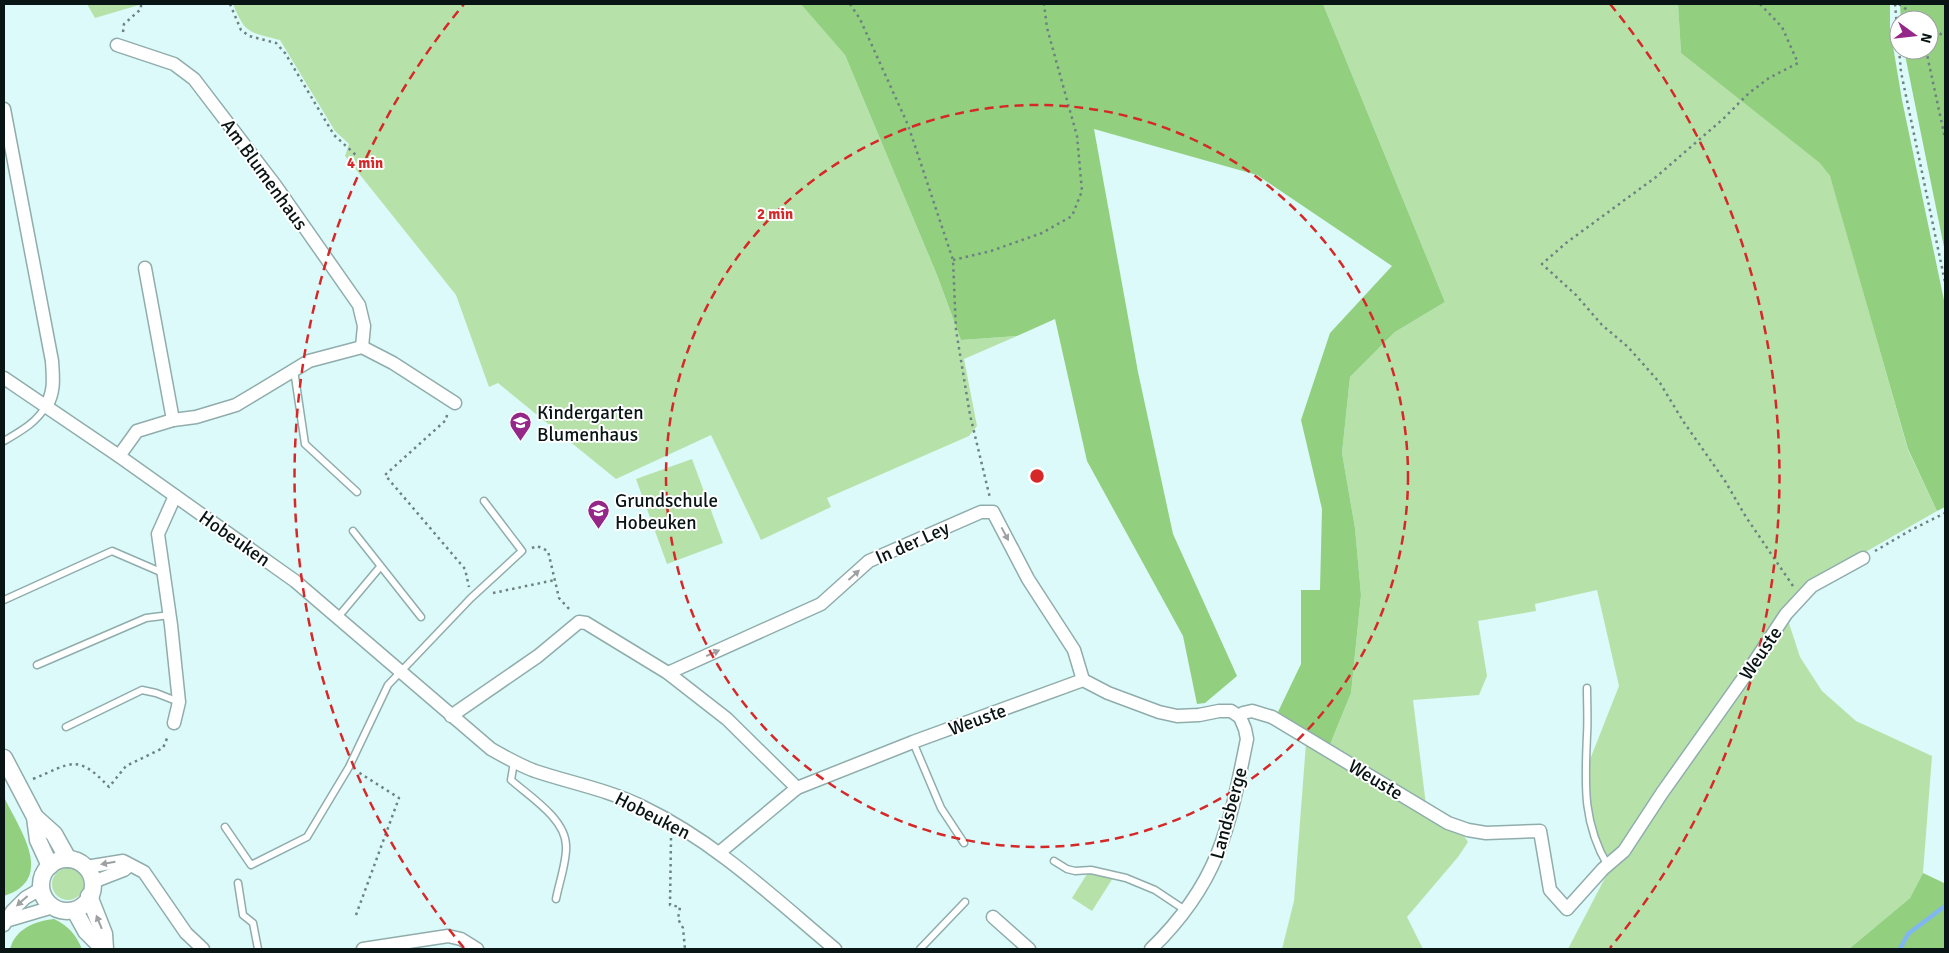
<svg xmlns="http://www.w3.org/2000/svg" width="1949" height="953" viewBox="0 0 1949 953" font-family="Signika,sans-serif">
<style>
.green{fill:#b6e2aa}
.forest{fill:#92cf7f}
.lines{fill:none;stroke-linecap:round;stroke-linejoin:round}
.stream{stroke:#80b7f0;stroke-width:4.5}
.service-casing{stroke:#90adac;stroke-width:9}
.minor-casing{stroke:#90adac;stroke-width:15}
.secondary-casing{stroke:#90adac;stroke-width:19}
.path{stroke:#6d8281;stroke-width:2.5;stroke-dasharray:2.5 4;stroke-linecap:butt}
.service{stroke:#fff;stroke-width:6}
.minor{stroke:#fff;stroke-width:12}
.secondary{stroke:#fff;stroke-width:16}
.oneway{fill:#9da1a1}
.ring{fill:none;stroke:#d62828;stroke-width:2.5;stroke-dasharray:9 6}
.labels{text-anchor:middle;stroke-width:4;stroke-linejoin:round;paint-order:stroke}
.street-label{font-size:19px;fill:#091414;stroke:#fff}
.poi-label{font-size:19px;fill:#091414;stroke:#fff;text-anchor:start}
.centre{fill:#d62828;stroke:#fff;stroke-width:2.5}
.ring-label{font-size:15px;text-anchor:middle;font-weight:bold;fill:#d62828;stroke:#fff;stroke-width:4;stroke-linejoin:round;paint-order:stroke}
</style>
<rect width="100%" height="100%" fill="#dbfaf9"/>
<g class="green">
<polygon points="87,4 138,4 139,5 95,18"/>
<path d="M233 4H802L845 55 937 275 961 340 1017 336 964 359 977 426 969 436 827 498 831 507 761 540 711 435 616 479 498 383 489 387 456 295 345 156 349 144 335 131 280 40C248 31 246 35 233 4Z"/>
<polygon points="1323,4 1678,4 1681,53 1821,162 1831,178 1908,450 1937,511 1813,582 1628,840 1607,858 1591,818 1589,762 1619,686 1597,590 1535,604 1536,611 1478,621 1487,676 1479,695 1413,700 1426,805 1329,747 1351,693 1361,595 1355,528 1342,453 1350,377 1395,332 1445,302"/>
<polygon points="692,459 723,543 667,564 636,479"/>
<polygon points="1787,617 1800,657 1822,691 1856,721 1932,756 1923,873 1910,898 1849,949 1568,949 1607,874 1620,863"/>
<polygon points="1306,743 1462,833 1468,842 1458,857 1407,917 1423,949 1282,949 1294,901"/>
<circle cx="68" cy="884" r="16"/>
<polygon points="1096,873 1113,878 1092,911 1072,898 1087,874"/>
</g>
<g class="forest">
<polygon points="801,4 1323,4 1445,302 1395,332 1350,377 1342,453 1355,528 1361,595 1351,693 1329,747 1277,714 1301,664 1301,590 1320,590 1322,509 1301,420 1330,333 1392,266 1257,175 1094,129 1138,372 1173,534 1237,676 1205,703 1197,704 1183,636 1087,461 1055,319 1017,336 961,340 937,275 845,55"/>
<polygon points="1678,4 1890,4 1890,28 1902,100 1945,305 1945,507 1937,511 1908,449 1830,176 1820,163 1681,53"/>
<polygon points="1900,4 1945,4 1945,252 1904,50 1929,50 1929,20 1901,20"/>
<path d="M4 797C19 829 57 879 4 896Z"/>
<polygon points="1923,873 1944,883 1945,887 1945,949 1849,949 1910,898"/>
<path d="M54 919C69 926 76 935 82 949H10C15 929 35 921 54 919Z"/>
</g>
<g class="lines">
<polyline class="stream" points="1900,949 1908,934 1945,906"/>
<defs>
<g id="service">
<polyline points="294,370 305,444 357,492"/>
<path d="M4 441C21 431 36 423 46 406"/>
<polyline points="353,531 421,617"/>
<polyline points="4,600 112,551 163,573"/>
<polyline points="338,617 380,567"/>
<polyline points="37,665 146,618 170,615"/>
<path d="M1587 688C1587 704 1588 719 1587 735 1585 783 1582 822 1608 866"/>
<polyline points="66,727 142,690 156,693 179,702"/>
<polyline points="913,742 941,808 964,843"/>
<path d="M514 762 511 780C529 796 566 819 566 846 567 861 559 883 556 899"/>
<polyline points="225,827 251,865 307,837 349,767 388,685 471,598 522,551 484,501"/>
<polyline points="1054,861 1067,869 1075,871 1091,870 1126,878 1155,890 1185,910"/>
<polyline points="238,883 243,915 253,923 258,949"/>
<polyline points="920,949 965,902"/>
</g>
<g id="minor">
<polyline points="117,45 174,64 194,79 275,185 359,305 364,326 362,347"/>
<path d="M4 109 52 361C53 377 55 392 46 406"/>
<polyline points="145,268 173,420"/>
<path d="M4 378 119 456 295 581 491 749C505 757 519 765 535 771 571 783 609 790 643 807 716 842 774 898 835 949"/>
<polyline points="119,456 137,431 173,420 196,417 236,405 309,361 362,347 393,363 455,403"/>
<polyline points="668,673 821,604 869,561 981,512 993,512 1028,579 1074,650 1083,680"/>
<polyline points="451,716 538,656 579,622 586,623 668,673 727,719 797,788"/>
<polyline points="1240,717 1243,713 1252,711 1272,717 1448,823 1468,830 1486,833 1540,831 1550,890 1567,909 1603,869 1624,851 1662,793 1747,673 1786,614 1812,586 1863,558"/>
<polyline points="174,723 179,702 171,625 158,534 175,496"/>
<polyline points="720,852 797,788 913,742 1083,680 1108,693 1159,712 1177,716 1199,715 1219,711 1231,711 1240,717"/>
<polyline points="86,867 123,861 144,872 186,933 203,949"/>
<polyline points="93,882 124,870 129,866"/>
<polyline points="993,917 1029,949"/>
<polyline points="9,920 53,907"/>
<polyline points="4,925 12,911 25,898 42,888"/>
<polyline points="363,949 448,936 461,939 477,949"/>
<path d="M1151 949C1219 883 1229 829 1247 739L1245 729 1240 717"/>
</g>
<g id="secondary">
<polyline points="4,758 35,817 38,840 50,866"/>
<polyline points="35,817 54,834 68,859"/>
<circle cx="67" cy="885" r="26"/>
<polyline points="89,896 104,934 105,949"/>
<polyline points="75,911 86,931 104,949"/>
</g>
</defs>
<use href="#service" class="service-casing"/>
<use href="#minor" class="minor-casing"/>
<use href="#secondary" class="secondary-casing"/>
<g class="path">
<polyline points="230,4 241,30 249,36 276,43 285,53 334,135 358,157"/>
<polyline points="850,4 860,19 908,125 953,260 956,330 970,415 990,498"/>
<polyline points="1760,4 1782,27 1798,63 1769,78 1749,93 1723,119 1656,177 1566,243 1542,264 1576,295 1602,325 1628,347 1660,383 1683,421 1725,481 1746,517 1793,586"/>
<polyline points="1895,4 1901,72 1945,282"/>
<polyline points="1899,4 1921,20"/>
<polyline points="1929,26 1945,37"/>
<polyline points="123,32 124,24 141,9 141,4"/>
<polyline points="1926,50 1945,138"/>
<polyline points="953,260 991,251 1042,233 1072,216 1082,191 1077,136 1047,28 1044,4"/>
<polyline points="447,415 446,420 385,475 465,569 469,587"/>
<polyline points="532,548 537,546 548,551 559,598 571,611"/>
<polyline points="1875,551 1911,530 1945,513"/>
<polyline points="493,593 555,580"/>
<path d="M33 779C72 763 77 753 109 787L126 766 163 748 168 736"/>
<polyline points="671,838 670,905 680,907 678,919 683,928 685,949"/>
<polyline points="356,915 399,798 358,772"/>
</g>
<use href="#service" class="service"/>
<use href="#minor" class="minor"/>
<use href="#secondary" class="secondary"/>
</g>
<defs><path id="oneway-solid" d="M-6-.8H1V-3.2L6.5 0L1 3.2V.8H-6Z" transform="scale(1.25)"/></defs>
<g class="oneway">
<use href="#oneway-solid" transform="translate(1005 534) rotate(62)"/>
<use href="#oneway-solid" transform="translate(854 575) rotate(-42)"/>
<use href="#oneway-solid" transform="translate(713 653) rotate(-24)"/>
<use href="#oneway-solid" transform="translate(108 863) rotate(170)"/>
<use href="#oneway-solid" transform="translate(22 901) rotate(138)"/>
<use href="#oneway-solid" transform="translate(99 922) rotate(-112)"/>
</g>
<g class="ring">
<circle cx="1037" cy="476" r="371"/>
<path d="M464 948A742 742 0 0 1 464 4M1610 4A742 742 0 0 1 1610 948"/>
</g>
<defs>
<symbol id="school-pin" viewBox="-11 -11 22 30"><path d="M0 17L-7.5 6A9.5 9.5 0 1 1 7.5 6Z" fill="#952788" stroke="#fff"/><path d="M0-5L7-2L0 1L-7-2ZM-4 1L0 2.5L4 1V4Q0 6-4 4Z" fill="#fff"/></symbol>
</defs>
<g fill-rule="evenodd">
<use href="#school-pin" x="508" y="410" width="25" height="34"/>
<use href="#school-pin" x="586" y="498" width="25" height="34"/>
</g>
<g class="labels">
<g class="street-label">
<text transform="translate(265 174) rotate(54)" y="7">Am Blumenhaus</text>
<text transform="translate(235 538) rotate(35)" y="7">Hobeuken</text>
<text transform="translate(912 542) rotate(-24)" y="7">In der Ley</text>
<text transform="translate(1760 653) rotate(-56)" y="7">Weuste</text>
<text transform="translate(977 719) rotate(-20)" y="7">Weuste</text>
<text transform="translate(1376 779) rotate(31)" y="7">Weuste</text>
<text transform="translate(1228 813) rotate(-75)" y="7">Landsberge</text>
<text transform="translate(653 815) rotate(27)" y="7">Hobeuken</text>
</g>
<g class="poi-label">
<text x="537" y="419">Kindergarten<tspan x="537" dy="22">Blumenhaus</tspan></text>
<text x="615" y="507">Grundschule<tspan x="615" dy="22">Hobeuken</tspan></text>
</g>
</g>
<circle cx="1037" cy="476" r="8" class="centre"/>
<g class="ring-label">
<text x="365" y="168">4 min</text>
<text x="775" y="219">2 min</text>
</g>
<rect width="1949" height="953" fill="none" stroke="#091414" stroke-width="10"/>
<g transform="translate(1914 35) rotate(105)"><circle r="24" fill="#ffffff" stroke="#9da1a1"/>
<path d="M0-4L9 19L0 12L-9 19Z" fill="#952788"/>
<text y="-8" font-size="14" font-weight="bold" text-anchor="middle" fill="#091414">N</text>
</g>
</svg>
